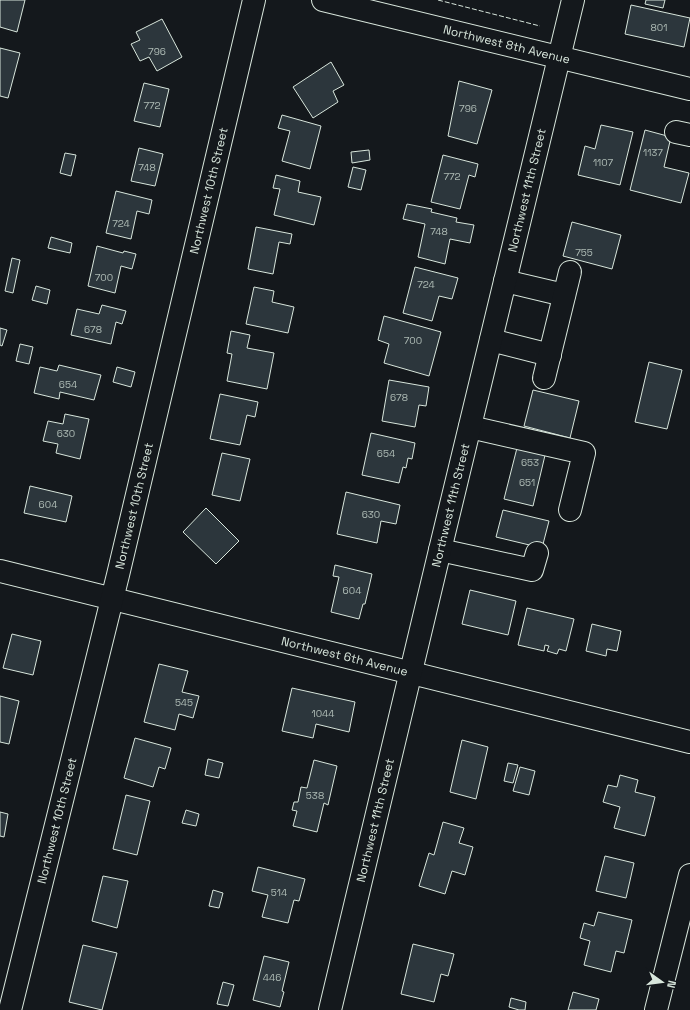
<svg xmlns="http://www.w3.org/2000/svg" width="690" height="1010" viewBox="0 0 690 1010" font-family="'Space Grotesk',sans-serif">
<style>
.building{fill:#2c363c;stroke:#d8e6dc}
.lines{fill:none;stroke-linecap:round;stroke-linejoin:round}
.minor-casing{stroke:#d8e6dc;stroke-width:24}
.minor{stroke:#14181c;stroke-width:22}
.fence{stroke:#d8e6dc;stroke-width:1;stroke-dasharray:5 2;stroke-linecap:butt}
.labels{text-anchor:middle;stroke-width:3;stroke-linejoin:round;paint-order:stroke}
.number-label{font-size:10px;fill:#adbab4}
.street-label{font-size:12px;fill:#d8e6dc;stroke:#14181c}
</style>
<rect width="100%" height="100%" fill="#14181c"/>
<g class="building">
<polygon points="0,0 25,0 17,32 0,27"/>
<polygon points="646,0 665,0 663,8 645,4"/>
<polygon points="631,5 690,18 684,47 625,34"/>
<polygon points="162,19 182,57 157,71 149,57 140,61 131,44 140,40 136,32"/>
<polygon points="0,48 20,53 8,98 0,96"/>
<polygon points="331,62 344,85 333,91 338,102 313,118 293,87"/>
<polygon points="459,81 492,90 477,144 448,136"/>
<polygon points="144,83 169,89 160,127 134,121"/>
<polygon points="282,115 321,126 310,169 282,161 290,131 278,128"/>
<polygon points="601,125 633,132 620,185 578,175 585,146 595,149"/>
<polygon points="645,130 671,137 664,167 689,173 681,203 630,190"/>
<polygon points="139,148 163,154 155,186 131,181"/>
<polygon points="369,150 370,160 352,163 351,152"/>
<polygon points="65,153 76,155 71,176 60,173"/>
<polygon points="443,155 478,164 475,177 469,175 460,209 431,202"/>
<polygon points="353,167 366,170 361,190 348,187"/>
<polygon points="276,175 300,181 298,192 321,197 314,225 274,215 280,189 273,188"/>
<polygon points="116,191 152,200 149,214 137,211 131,239 106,233"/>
<polygon points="407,204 432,209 431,212 457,218 456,222 474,225 470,243 450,239 445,264 418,257 425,224 403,219"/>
<polygon points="572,222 621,235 612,269 563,256"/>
<polygon points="256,227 292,234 290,244 279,242 273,274 248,269"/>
<polygon points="51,237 72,243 70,253 48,248"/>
<polygon points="97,246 123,253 124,251 136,254 132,269 121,266 115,293 88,286"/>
<polygon points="12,258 20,260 13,293 5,291"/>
<polygon points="415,267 458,278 452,299 439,296 432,321 403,313"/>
<polygon points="36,286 50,290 47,304 32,300"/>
<polygon points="254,287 274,291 272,302 294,307 288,333 246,324"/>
<polygon points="102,305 126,311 122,324 116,322 111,344 71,335 77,309 99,314"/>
<polygon points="384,316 441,332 429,376 384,363 389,344 378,340"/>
<polygon points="0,328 7,330 2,346 0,345"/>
<polygon points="231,331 250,335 247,348 274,353 267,389 227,381 232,354 227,353"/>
<polygon points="20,344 33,347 29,364 16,361"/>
<polygon points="649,362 682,370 667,429 635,422"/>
<polygon points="59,365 101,375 94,400 60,392 59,399 34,393 40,367 57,371"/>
<polygon points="117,367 135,372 131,387 113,382"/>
<polygon points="389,380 429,387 426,406 419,405 415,427 382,421"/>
<polygon points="533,390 579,401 570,438 524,426"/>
<polygon points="220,394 258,402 255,417 247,415 240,445 210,439"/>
<polygon points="65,414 89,419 80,459 56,453 58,444 43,441 48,421 63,424"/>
<polygon points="371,433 415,443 412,459 408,458 406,468 403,467 399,483 362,475"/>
<polygon points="518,444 546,451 533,506 504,499"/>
<polygon points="222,453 250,459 240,501 212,495"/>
<polygon points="30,486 72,496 66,522 24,513"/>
<polygon points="346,492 400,505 396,524 381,521 377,543 337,534"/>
<polygon points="206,508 239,541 216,564 183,532"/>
<polygon points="503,510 549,521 542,548 496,537"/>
<polygon points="335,565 372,574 365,604 363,604 359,619 331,612 339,577 333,576"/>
<polygon points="470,590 516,601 508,635 462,624"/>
<polygon points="527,608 574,619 566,651 559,649 557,654 547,651 549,646 545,645 544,651 518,645"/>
<polygon points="592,624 621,631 617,651 607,649 606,656 586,651"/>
<polygon points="12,634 41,641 33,675 3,668"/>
<polygon points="159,664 188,671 182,692 199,696 193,718 179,714 175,730 144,722"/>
<polygon points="292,688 355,702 349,732 316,724 313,738 282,731"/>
<polygon points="0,696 19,701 9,744 0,742"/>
<polygon points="135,738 171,748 165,769 159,767 153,787 124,778"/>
<polygon points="462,740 488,747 476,799 450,792"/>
<polygon points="208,759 223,763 219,778 205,775"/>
<polygon points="314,760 337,766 328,805 324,803 317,832 293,826 297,811 292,810 294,802 298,802 301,787 307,788"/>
<polygon points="508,763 518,765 513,783 504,781"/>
<polygon points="520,767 535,771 529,795 513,791"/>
<polygon points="620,775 638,780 635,792 655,797 645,836 614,828 620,807 603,802 608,785 617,787"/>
<polygon points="126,795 150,801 137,855 113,849"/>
<polygon points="186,810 199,814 196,826 182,823"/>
<polygon points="0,812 8,814 4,837 0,836"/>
<polygon points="443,822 464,828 459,843 473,847 465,875 452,871 445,894 419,886 429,853 434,855"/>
<polygon points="605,856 634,863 626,898 596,891"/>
<polygon points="258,867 305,879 299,901 294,900 288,923 262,917 268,895 252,891"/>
<polygon points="103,876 128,881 117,928 92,921"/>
<polygon points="213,890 223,893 219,908 209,906"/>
<polygon points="598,912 632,920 624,953 616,951 611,972 584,965 590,941 580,938 584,923 594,926"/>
<polygon points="413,944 454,954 448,976 441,974 434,1002 401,994"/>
<polygon points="83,945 117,953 102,1010 69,1002"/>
<polygon points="264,956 289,962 282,991 284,992 280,1007 253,1000"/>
<polygon points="223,982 234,985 228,1006 217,1004"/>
<polygon points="573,992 599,999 596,1010 568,1010"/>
<polygon points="511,998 526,1002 525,1010 519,1010 509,1007"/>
</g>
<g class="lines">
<defs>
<g id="minor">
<path id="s1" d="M323 0 690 89"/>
<polyline points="676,132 690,135"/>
<polyline points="505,281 564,295"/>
<polyline points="491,340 550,355"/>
<polyline points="544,378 570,272"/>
<polyline points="470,427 584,453 570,510"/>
<polyline points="440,550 532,570 537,553"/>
<path id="s2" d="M0 571 690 742"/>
<path id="s3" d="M10 1010 118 575 254 0"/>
<path id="s4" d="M330 1010 440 550 573 0"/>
<polyline points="656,1010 690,875"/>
</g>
</defs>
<use href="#minor" class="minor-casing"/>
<use href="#minor" class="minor"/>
<polyline class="fence" points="438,0 540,26"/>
</g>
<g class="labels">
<g class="number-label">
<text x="659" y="31">801</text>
<text x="157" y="55">796</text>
<text x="152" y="109">772</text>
<text x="468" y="112">796</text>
<text x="653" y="156">1137</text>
<text x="603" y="166">1107</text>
<text x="147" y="171">748</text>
<text x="452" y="180">772</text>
<text x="121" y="227">724</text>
<text x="439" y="235">748</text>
<text x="584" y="256">755</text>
<text x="104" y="281">700</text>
<text x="426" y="288">724</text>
<text x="93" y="333">678</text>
<text x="413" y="344">700</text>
<text x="68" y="388">654</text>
<text x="399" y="401">678</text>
<text x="66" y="437">630</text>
<text x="386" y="457">654</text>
<text x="530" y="466">653</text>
<text x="527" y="486">651</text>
<text x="48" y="508">604</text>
<text x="371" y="518">630</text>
<text x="352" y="594">604</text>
<text x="184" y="706">545</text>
<text x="323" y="717">1044</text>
<text x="315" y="799">538</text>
<text x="279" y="896">514</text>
<text x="272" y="981">446</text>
</g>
<g class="street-label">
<text dy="4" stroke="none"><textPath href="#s1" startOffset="189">Northwest 8th Avenue</textPath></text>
<text dy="4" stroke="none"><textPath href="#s3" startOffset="843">Northwest 10th Street</textPath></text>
<text dy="4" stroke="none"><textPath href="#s4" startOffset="843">Northwest 11th Street</textPath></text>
<text dy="4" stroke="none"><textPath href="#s4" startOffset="519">Northwest 11th Street</textPath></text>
<text dy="4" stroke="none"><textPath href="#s3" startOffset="519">Northwest 10th Street</textPath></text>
<text dy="4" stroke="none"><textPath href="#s2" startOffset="355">Northwest 6th Avenue</textPath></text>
<text dy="4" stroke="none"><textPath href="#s3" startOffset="195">Northwest 10th Street</textPath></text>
<text dy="4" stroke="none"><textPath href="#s4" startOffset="195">Northwest 11th Street</textPath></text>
</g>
</g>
<g transform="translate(662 982) rotate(104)" stroke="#14181c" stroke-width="3" paint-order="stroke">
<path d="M0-3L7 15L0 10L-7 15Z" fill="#d8e6dc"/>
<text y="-6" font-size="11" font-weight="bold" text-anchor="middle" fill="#d8e6dc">N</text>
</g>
</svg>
